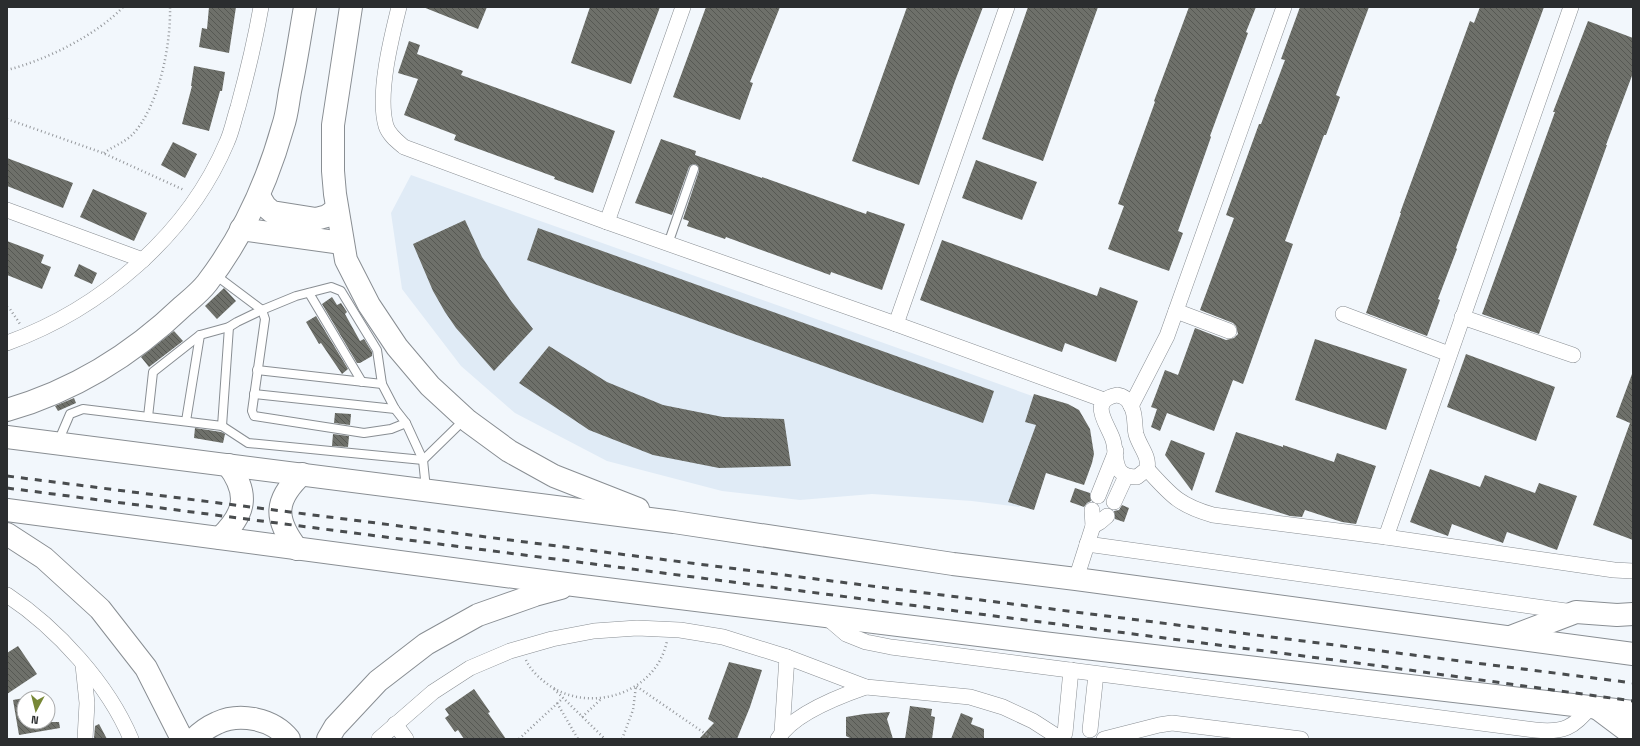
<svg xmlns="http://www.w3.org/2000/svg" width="1640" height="746" viewBox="0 0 1640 746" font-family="'Space Grotesk',sans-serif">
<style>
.built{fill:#e0ebf6}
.building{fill:url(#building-back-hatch)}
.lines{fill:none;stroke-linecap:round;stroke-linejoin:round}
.lane-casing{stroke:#898e93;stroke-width:10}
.street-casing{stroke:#898e93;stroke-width:16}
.secondary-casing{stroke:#898e93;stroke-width:24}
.path{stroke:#95989c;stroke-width:2.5;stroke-dasharray:1 3;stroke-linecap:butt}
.lane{stroke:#fff;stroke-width:8}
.street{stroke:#fff;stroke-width:15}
.secondary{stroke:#fff;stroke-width:22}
.rail{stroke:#494c4e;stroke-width:3;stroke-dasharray:7 7;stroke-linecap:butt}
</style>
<defs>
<pattern id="building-back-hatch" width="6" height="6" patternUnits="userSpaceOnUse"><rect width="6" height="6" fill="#6e706a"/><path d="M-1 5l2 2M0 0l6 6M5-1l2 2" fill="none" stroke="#565853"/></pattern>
</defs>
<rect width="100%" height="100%" fill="#f2f7fc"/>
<polygon class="built" points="411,175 1069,409 1019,507 972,501 872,494 800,500 722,491 607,461 515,413 461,366 402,289 391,213"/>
<g class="building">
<polygon points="209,7 236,7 229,53 199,47 202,28 207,29"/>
<polygon points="423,7 487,7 478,29"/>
<polygon points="590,7 660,7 631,84 571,63"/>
<polygon points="706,7 780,7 750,82 753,83 740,120 673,97"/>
<polygon points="907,7 983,7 955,81 919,185 852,161"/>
<polygon points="1028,7 1098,7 1043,161 982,139"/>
<polygon points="1189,7 1256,7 1246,32 1248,33 1210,136 1211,137 1178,231 1183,233 1169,271 1108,249 1124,206 1118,204 1155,102 1154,101"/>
<polygon points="1300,7 1369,7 1336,95 1340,97 1326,135 1324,135 1285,241 1293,244 1243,384 1233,380 1214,431 1167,413 1160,431 1151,427 1157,409 1151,407 1165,370 1178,375 1195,328 1226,340 1234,338 1238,334 1236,326 1233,323 1200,310 1234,218 1226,215 1259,124 1261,124 1285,60 1281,59"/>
<polygon points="1480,7 1544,7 1456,248 1457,249 1438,299 1440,300 1427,336 1366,313 1401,213 1400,213 1470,21 1474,23"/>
<polygon points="1588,21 1633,38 1633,73 1606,145 1607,145 1539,334 1482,314 1555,112 1553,112"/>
<polygon points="409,41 420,45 417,54 463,71 461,75 615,131 593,193 554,179 555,177 454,140 456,135 404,115 418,79 398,73"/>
<polygon points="194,66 225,72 222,91 220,91 209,131 182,124 192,86 191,86"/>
<polygon points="661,139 696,151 695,155 762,178 762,177 866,214 867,211 905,224 882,290 831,272 830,275 726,237 725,239 687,226 689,221 683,219 699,171 698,166 695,164 691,165 689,167 672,215 635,203"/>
<polygon points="173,142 197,154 185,178 161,165"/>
<polygon points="7,158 73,183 63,208 7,186"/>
<polygon points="976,160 1037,182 1022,220 962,198"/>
<polygon points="93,189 147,213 134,241 80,217"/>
<polygon points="465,220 482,257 511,301 533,329 494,371 456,328 445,312 433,291 413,244"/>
<polygon points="538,228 994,391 983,423 527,260"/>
<polygon points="942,240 1097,296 1100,287 1138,301 1116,362 1065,343 1062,352 920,300"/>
<polygon points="7,241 44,255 41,263 51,267 42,289 7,275"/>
<polygon points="79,264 97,273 92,284 74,276"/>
<polygon points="224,288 236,301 217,319 205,306"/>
<polygon points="332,297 337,305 341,303 347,312 345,314 360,341 364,339 372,352 372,356 360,363 357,363 322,304"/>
<polygon points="316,316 348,369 342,374 321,343 319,344 306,322"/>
<polygon points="174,331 183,341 149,367 141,357"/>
<polygon points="1315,339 1407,369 1386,430 1295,400"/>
<polygon points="549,346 607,382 663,405 723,417 784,419 791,466 719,468 653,455 589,430 519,383"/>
<polygon points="1466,354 1555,387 1536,441 1447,407"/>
<polygon points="1632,374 1633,374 1633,540 1593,525 1630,423 1616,417"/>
<polygon points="1034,394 1068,404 1079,410 1090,429 1094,454 1092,463 1084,485 1046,473 1034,510 1008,502 1036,425 1025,422"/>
<polygon points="74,398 76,403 58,411 55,406"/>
<polygon points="335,413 351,414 350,425 334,423"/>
<polygon points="195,428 221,432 225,434 223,443 194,438"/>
<polygon points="1236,432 1283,447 1283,445 1334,462 1337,453 1376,466 1356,524 1342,522 1305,510 1302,517 1290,516 1215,492"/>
<polygon points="333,434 349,436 348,447 332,446"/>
<polygon points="1171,440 1205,453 1192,491 1165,455"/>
<polygon points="1430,469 1480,487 1485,475 1535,493 1539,483 1577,496 1557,550 1507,532 1503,543 1452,524 1448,536 1410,522"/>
<polygon points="1075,488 1090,493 1091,501 1087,503 1084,507 1070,502"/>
<polygon points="1122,505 1129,508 1124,522 1115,519 1114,511 1119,510"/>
<polygon points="18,646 37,674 7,694 7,653"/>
<polygon points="729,662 762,670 750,707 737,739 699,739 714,723 708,719"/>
<polygon points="474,689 490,712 488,713 506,739 464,739 458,730 455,732 445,718 449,715 445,709"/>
<polygon points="24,698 24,722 59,722 60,728 19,735 13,700"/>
<polygon points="910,706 932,709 931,716 935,717 932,739 905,739"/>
<polygon points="890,712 887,719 893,739 852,739 846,736 846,717 864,714"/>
<polygon points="961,713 973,718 971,724 984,729 984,739 951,739"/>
<polygon points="99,724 107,739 94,738 95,726"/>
</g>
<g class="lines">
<defs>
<g id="lane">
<polyline points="668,244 694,169"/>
<polyline points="214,274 262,310 265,319 252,411 254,416 364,433 391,429 406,423"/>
<polyline points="309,293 362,382"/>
<polyline points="257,370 382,384"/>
<polyline points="254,394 395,409"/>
<polyline points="148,417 153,372 200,335 229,327 237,322 262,310 296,296 331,287 341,291 377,350 382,384 395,409 406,423 423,460 426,489"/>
<polyline points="186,421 200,335"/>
<polyline points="222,426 248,443 423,460 465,419"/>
<polyline points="58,442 70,414 83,409 222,426 229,327"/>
</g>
<g id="street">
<path d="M399 7C391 39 377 95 386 126 389 135 397 141 404 147L607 222 896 324 1104 400"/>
<polyline points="7,210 143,260"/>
<polyline points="607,222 683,7"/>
<polyline points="1176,311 1229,331"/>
<polyline points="1343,314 1449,354"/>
<polyline points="1462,317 1573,355"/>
<polyline points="896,324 1007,7"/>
<path d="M7 343C101 309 188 235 227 142 232 131 234 119 238 107 247 74 255 41 261 7"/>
<path d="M1117 395C1124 396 1128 399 1131 406 1136 414 1134 425 1136 434 1139 446 1150 456 1147 469L1137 477C1131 477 1124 476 1120 471 1114 463 1116 449 1113 440 1108 424 1087 401 1117 395Z"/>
<polyline points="1131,406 1167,336 1284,7"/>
<path d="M1147 469C1171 495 1178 505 1213 515L1386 537 1614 570 1633 571"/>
<polyline points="1098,496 1116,451"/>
<polyline points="1114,502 1126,476"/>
<polyline points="1093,526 1100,522 1107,516"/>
<polyline points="1386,537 1571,7"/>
<polyline points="1087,544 1573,612"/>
<polyline points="1076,579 1093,526 1092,510"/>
<path d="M7 595C57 628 108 684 131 739"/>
<path d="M825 616 846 634 866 642 891 647 1535 730C1563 733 1574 728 1591 706"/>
<polyline points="83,665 87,703 85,739"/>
<polyline points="395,724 406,739"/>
<polyline points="1090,730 1096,674"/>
<polyline points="782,732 787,657"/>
<polyline points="1065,733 1071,670"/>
<polyline points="379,739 433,692 470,668 510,651 552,639 594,631 637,628 680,630 723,637 787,657 866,687 970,697 1003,707 1033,721 1061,739"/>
<path d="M778 739C792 714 840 696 866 687"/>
<polyline points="1104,739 1159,725 1172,723 1301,739"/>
</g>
<g id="secondary">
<polyline points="351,7 333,125 333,171 335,194 346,260 369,305 397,347 430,386 468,421 509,451 554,476 638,509"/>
<polyline points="259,196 265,206 272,212 316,219 327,216 337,209"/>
<polyline points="241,229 342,243"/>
<path d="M7 410C73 391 133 354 183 306 191 299 200 292 207 283 243 236 267 183 283 126 287 115 288 102 290 91 296 63 300 35 305 7"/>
<polyline points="7,437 674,522 953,564 1076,579 1633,654"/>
<polyline points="7,510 574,585 1051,644 1633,712"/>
<polyline points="7,534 44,558 100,609 146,668 182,739"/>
<path d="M220 538C245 514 250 494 228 465"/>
<path d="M297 549C274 519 274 500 302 474"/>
<polyline points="1513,636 1576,612 1617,615 1633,614"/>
<polyline points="1597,708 1633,735"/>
<path d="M194 739C201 732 208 727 217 723 240 712 273 719 289 739"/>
<polyline points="328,739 335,727 378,681 426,644 478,615 535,595 561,588"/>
</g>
</defs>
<use href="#lane" class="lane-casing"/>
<use href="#street" class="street-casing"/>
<use href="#secondary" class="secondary-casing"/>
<g class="path">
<path d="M7 70C44 61 97 35 123 7"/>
<polyline points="7,119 103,153 184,190"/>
<path d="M104 153C112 147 125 142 132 135 159 107 171 45 170 7"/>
<polyline points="7,307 10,309 20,324"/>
<path d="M526 660C530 669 538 677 546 683 587 715 656 695 667 641"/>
<polyline points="554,689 605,739"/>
<polyline points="557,703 578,739"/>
<polyline points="582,717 601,699"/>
<polyline points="519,739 563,698"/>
<polyline points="622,739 633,710 636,686 713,739"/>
</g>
<use href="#lane" class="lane"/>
<use href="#street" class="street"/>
<use href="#secondary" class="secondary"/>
<g class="rail">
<polyline points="7,476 1633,683"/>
<polyline points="7,488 1365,664 1633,701"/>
</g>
</g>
<rect width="1640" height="746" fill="none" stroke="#2b2d2f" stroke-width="16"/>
<g transform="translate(36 710) rotate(187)"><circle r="19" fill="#ffffff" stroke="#aaabac"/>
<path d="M0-3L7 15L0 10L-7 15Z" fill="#778736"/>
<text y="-6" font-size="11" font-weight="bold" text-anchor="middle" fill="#2b2d2f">N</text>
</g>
</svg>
